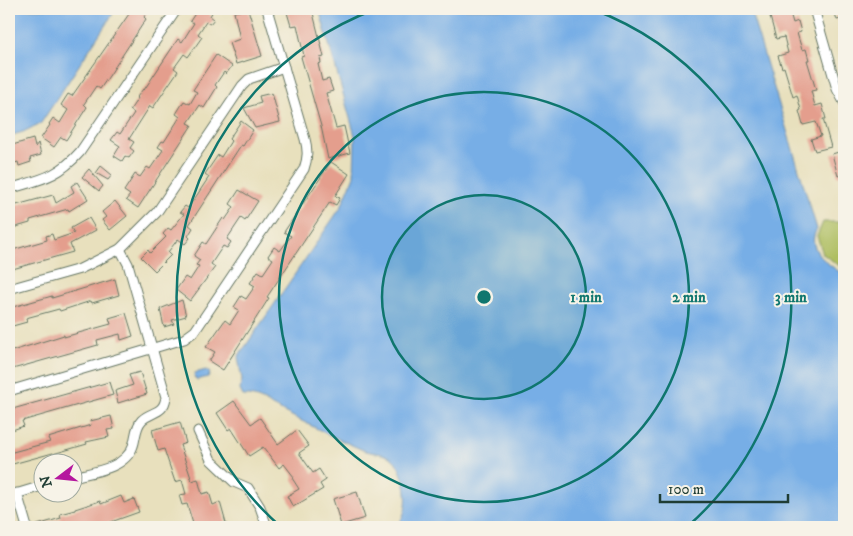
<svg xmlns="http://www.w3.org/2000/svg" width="853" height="536" font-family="'IM FELL DW Pica',serif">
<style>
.green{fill:#aebe61;stroke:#667e4a}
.water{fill:#77aee6;stroke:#4b768d}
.building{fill:#e49e8d}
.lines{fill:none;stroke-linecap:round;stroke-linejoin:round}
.street-casing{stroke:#657664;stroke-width:11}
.street{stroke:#fff;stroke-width:9}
.ring{fill:none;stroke:#0f766e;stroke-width:2.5}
.centre{fill:#0f766e;stroke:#f7f3e8;stroke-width:2.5}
.ring-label{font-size:15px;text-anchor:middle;font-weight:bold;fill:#0f766e;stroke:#f7f3e8;stroke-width:4;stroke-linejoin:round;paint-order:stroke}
</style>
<rect width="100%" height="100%" fill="#f7f3e8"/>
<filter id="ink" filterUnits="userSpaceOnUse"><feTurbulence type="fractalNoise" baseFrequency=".02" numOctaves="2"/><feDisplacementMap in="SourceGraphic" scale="10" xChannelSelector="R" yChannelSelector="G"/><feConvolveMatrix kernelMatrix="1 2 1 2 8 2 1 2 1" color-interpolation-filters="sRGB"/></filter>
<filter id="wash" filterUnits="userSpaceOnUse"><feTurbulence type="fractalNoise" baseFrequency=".0096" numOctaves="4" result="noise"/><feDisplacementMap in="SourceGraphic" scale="20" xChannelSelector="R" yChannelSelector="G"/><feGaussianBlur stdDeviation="1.12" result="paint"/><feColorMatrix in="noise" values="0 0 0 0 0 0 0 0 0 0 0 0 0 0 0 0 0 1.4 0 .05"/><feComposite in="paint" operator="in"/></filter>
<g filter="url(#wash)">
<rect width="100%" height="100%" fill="#e8e0bd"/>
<!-- green -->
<polygon class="green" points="844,220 844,269 823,254 817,236 823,222 840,222"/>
<!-- water -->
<g class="water">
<polygon points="9,9 116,9 41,123 23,132 9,136"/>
<path d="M319,9h431l67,220c-13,21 13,36 27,46v252h-446c3,-7 7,-14 8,-22 2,-12 -3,-34 -11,-44 -8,-9 -22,-7 -32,-11 -31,-13 -61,-29 -91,-44 -7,-6 -20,-11 -29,-10l-3,-6 2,-10 -4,-23 103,-150 13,-31 1,-40z"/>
<polygon points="206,370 210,373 208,377 197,380 194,377 195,373"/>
</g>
<g id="blocks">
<!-- building -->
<g class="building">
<polygon points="121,9 150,9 144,17 146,19 109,76 100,89 96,86 84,104 87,107 66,140 61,137 54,147 41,138 50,125 49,124 53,118 60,123 68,110 61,105 68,94 72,96 129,14"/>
<polygon points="198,9 214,9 210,16 214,19 210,24 206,22 198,34 202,37 188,57 184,54 174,68 178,71 167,87 153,108 150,106 129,139 134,142 130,148 134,151 129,158 125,156 122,161 114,156 120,146 111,140 117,132 120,134 134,113 130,110 138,98 137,97 143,89 144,90 178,39 182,42 194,23 190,21"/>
<polygon points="248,9 262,56 236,64 229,43 240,39 234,12"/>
<polygon points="286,9 312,9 324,57 320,58 321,63 318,64 322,81 329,79 333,91 326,93 336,128 344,126 350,153 328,159 321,126 301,57 304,56 297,25 291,26"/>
<polygon points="768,9 789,9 793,23 798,21 801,32 797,33 802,50 806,49 809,60 807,60 816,90 811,91 815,106 822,104 826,119 823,119 831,147 815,151 811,139 821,136 816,122 803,125 799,111 801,110 797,95 793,97 784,67 782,68 778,56 788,53 784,37 776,39"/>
<polygon points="839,9 844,9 844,18 837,20 834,10"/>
<polygon points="216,55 232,66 226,74 224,72 215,85 217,87 204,108 200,105 188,123 192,125 138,208 126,200 130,195 124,191 135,174 140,177 147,167 150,169 163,150 158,147 162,141 164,142 180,117 176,114 184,101 190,104 197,92 193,90"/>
<polygon points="272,93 280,122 255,128 244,108 261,103 259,96"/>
<polygon points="241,121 253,130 243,146 241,145 189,225 193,228 188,236 190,238 185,244 178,239 168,252 171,255 155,271 141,257 148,250 150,253 166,237 163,234 168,228 171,230 184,214 180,212 185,206 188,208 197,195 209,177 205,174 218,155 221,157 231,141 229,139"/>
<polygon points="33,139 35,147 38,143 41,155 30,158 31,162 19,166 18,162 9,165 9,146"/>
<polygon points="842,151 844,160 844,174 838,176 832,154"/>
<polygon points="331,162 349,174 335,196 340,198 336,205 330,202 267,297 269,298 223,370 209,361 215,352 206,347 225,320 230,324 239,310 234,307 241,296 246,299 255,286 250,283 258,271 263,274 273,259 268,256 274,247 280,251 291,236 284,232"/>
<polygon points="101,166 112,175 108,180 96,173"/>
<polygon points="89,169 103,186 99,191 82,177"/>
<polygon points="77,182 88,199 69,211 68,209 30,220 30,223 9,229 9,207 53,195 56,203 74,192 71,186"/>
<polygon points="239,190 258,201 245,221 241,218 227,239 231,242 227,248 223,246 211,264 215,267 190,301 176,290 185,277 190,280 199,266 196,265 200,260 194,256 203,242 206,244 223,218 225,220 234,207 230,204"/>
<polygon points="115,201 127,216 110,230 102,220 106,217 102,212"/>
<polygon points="89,218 96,230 70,244 73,252 9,270 9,251 47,240 46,236 52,234 54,240 74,233 71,228"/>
<polygon points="115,279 119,295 92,303 91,301 60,311 59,309 26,318 27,322 9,327 9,308 52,296 52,298"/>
<polygon points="182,300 186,316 172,320 174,324 164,327 160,309"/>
<polygon points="126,313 133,336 121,340 120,334 97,340 98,345 9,370 9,352 64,335 64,337 111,324 109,318"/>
<polygon points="140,372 147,394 118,403 115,391 133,385 129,375"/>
<polygon points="109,382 113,395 22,421 24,426 9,431 9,410"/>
<polygon points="234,401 251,424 260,418 278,444 297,430 309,446 299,453 313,473 319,469 326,480 320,484 323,489 293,507 287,496 299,489 292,478 294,477 284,464 279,468 263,447 249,456 231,428 228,430 217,413"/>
<polygon points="111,416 114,429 107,430 109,437 86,442 87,444 53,454 53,453 9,465 9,453 50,442 48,438 91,425 90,421"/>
<polygon points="180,422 186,443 180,445 192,481 198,479 202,494 209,492 213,505 220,502 227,527 194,527 187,504 182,505 179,495 186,494 182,480 175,482 164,449 158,451 152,430"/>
<polygon points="357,492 365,518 341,525 333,499"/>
<polygon points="121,496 124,503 134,499 139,512 97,527 37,527 37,525 61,518 60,514 75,510 75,509 100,501 101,504"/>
</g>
</g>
</g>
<g filter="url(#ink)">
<use href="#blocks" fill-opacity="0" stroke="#657664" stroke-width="1"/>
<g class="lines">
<defs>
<g id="street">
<polyline points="814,9 837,89 844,102"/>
<path d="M9,189c32,-10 48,-11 71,-37l97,-143"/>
<polyline points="9,289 80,269 120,249 157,212 242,86 249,79 284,67"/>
<path d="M9,391l175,-52 11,-8 109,-162c4,-11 4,-19 1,-30l-38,-130"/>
<polyline points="198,431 211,460 234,482 248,488 260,507 267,527"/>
<path d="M72,477c21,-5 53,-8 61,-31 3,-8 2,-19 9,-26 10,-9 22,-6 24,-23l-38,-133 -8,-15"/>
<polyline points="17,493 27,527"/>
<polyline points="9,496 42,486"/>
</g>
</defs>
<!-- street casing -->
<use href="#street" class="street-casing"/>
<!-- street -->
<use href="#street" class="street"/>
</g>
</g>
<!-- distance rings -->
<circle cx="484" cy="297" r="102" fill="#0f766e" fill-opacity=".12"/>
<g class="ring">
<circle cx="484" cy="297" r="102"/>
<circle cx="484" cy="297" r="205"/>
<path d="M281 527A307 307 0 0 1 376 9M592 9A307 307 0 0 1 687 527"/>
</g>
<circle cx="484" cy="297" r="8" class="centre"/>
<g class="ring-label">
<text x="586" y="302">1 min</text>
<text x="689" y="302">2 min</text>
<text x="791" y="302">3 min</text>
</g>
<!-- margin -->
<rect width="853" height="536" fill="none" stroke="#f7f3e8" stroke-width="30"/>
<!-- north arrow -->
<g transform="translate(58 478) rotate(254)"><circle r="24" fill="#f7f3e8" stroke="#a1aaa0"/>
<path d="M0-4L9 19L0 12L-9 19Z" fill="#b5179e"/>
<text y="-8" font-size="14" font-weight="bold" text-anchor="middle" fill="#1f3d34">N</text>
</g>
<!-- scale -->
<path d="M660 494v8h128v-8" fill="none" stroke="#1f3d34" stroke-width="2.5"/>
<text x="668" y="494" font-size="15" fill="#1f3d34" stroke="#f7f3e8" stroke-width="4" paint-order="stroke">100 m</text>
</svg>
